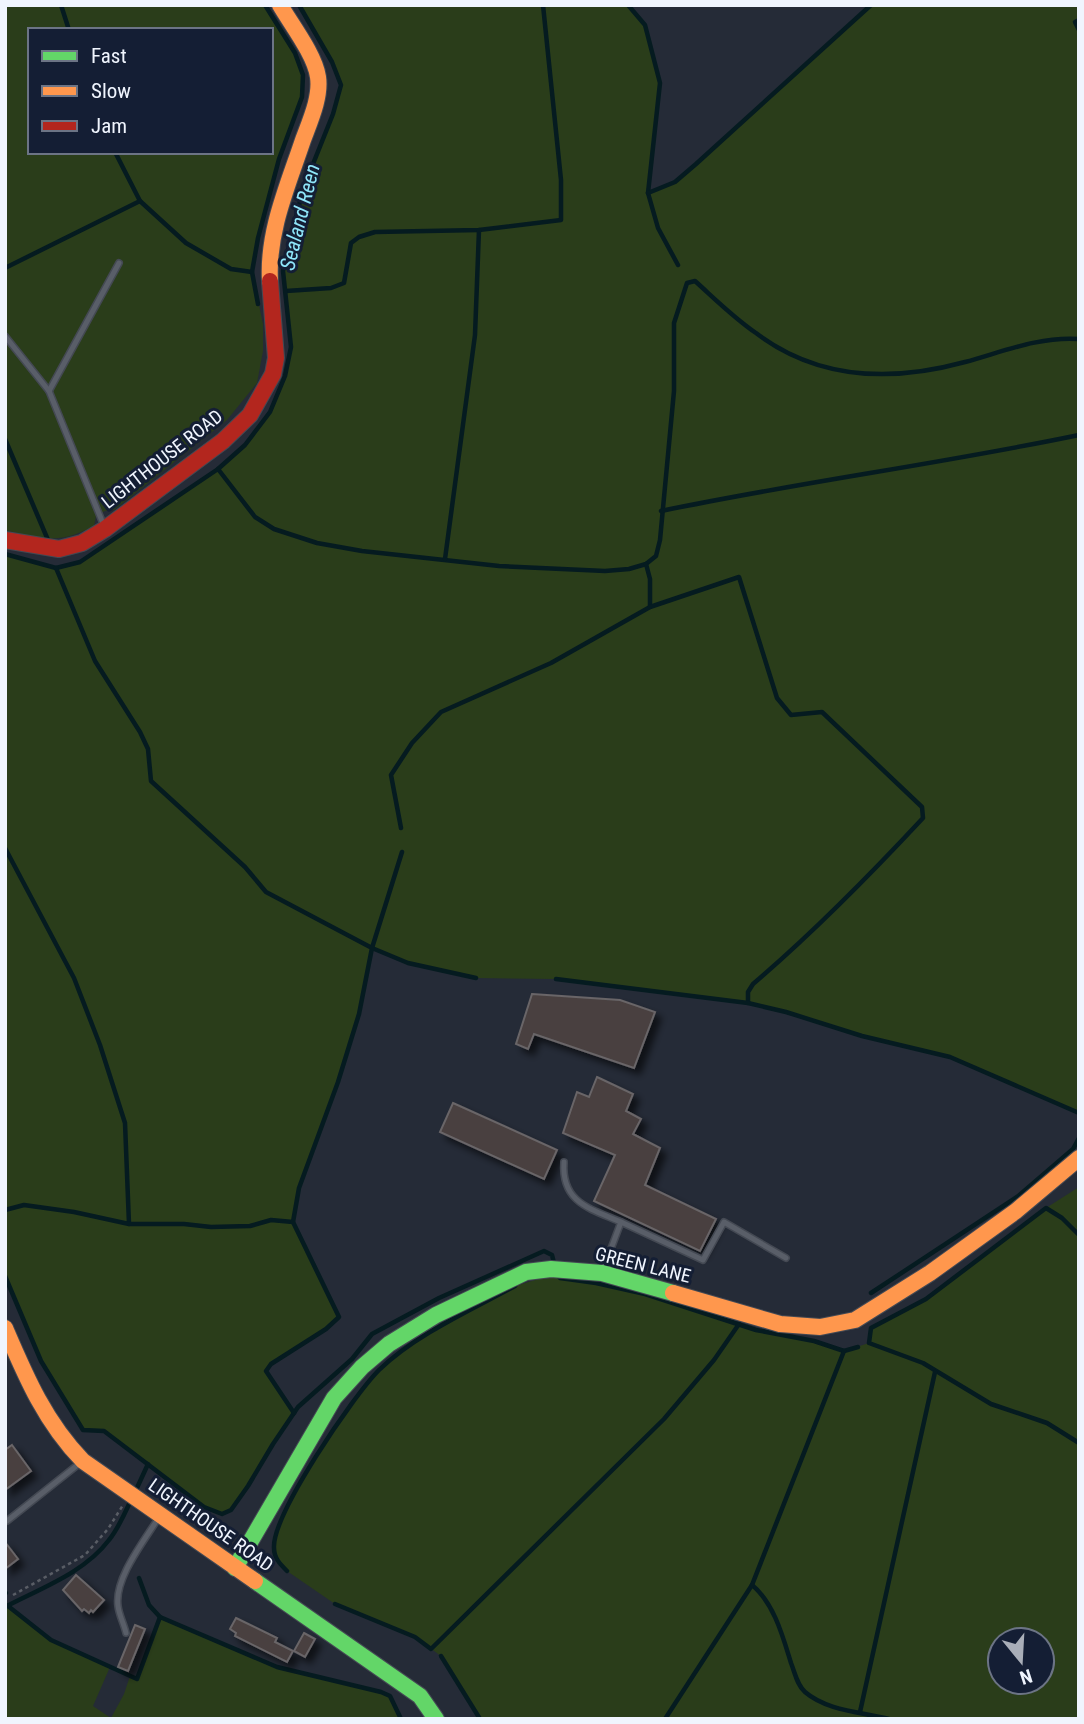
<svg xmlns="http://www.w3.org/2000/svg" width="1084" height="1724" font-family="'Roboto Condensed',sans-serif">
<style>
.green{fill:#2a3d1a;fill-rule:evenodd}
.lines{fill:none;stroke-linecap:round;stroke-linejoin:round}
.stream{stroke:#051b20;stroke-width:4.5}
.building{fill:#484040;stroke:#696567;stroke-width:2;filter:url(#shadow)}
.lane-casing{stroke:#444953;stroke-width:8}
.fast-casing{stroke:#444953;stroke-width:18}
.slow-casing{stroke:#444953;stroke-width:18}
.jam-casing{stroke:#444953;stroke-width:18}
.path{stroke:#595d65;stroke-width:2.5;stroke-dasharray:3.5 3.5;stroke-linecap:butt}
.lane{stroke:#595e68;stroke-width:5}
.fast{stroke:#63d668;stroke-width:16}
.slow{stroke:#ff974d;stroke-width:16}
.jam{stroke:#b3261e;stroke-width:16}
.labels{text-anchor:middle;dominant-baseline:central;stroke-width:6;stroke-linejoin:round;paint-order:stroke}
.street-label{font-size:19px;fill:#f0f5fe;stroke:#141e34}
.water-label{font-size:21px;font-style:italic;fill:#8fe6fa;stroke:#141e34}
</style>
<defs>
<filter id="shadow"><feDropShadow dx="6" dy="6" stdDeviation="3.5" flood-color="#0009"/></filter>
</defs>
<rect width="100%" height="100%" fill="#252b37"/>
<!-- green -->
<g class="green">
<path d="M5,5h260l30,48 8,22 -1,22 -23,62 -21,79 -6,34 11,52v27l-6,32 -30,37 -113,90 -9,1 -9,5 -2,10c-37,19 -50,13 -89,4zM30,30h241v122h-241z"/>
<polygon points="299,5 628,5 645,25 660,83 649,193 675,182 696,164 871,5 1079,5 1079,1113 950,1057 862,1036 786,1012 748,1003 556,979 476,978 408,963 372,949 359,1014 338,1082 299,1188 293,1222 339,1317 326,1329 271,1364 266,1371 294,1413 231,1510 222,1514 204,1507 104,1431 83,1430 41,1361 5,1276 5,554 56,568 80,562 218,469 245,445 270,412 285,376 291,347 283,271 303,189 333,114 341,85 332,62"/>
<path d="M1079,1187v532h-599l-39,-63 -26,-19 -80,-33 -48,-33 -10,-10 -3,-10 1,-14 21,-46 40,-67 43,-54 36,-27 58,-34 42,-23 41,-12 4,4 36,5 49,11 111,36 58,11 30,10 25,-8 2,-15 55,-29 120,-91zM1000,1640h42v42h-42z"/>
<polygon points="5,1592 8,1606 51,1640 110,1667 93,1706 111,1718 124,1694 130,1676 137,1679 141,1671 160,1617 277,1667 381,1692 390,1696 401,1719 5,1719"/>
</g>
<g class="lines">
<!-- stream -->
<g class="stream">
<polyline points="61,5 69,30"/>
<polyline points="628,5 645,25 660,83 648,193 658,228 678,265"/>
<polyline points="1079,20 1075,22 1079,30"/>
<polyline points="115,152 140,201 186,243 231,269 252,272"/>
<polyline points="648,193 675,182 696,164 871,5"/>
<polyline points="5,268 140,201"/>
<polyline points="286,291 331,288 344,283 351,243 359,237 375,232 479,230 561,220 561,180 543,5"/>
<polyline points="258,304 252,272 258,238 279,159 302,97 303,75 295,53 265,5"/>
<polyline points="5,439 48,540"/>
<path d="M218,469l37,48 19,12 43,14 45,8 137,15 106,5 24,-2 17,-5 10,-8 4,-16 14,-149v-68l13,-40 8,-2c20,18 39,37 61,52 62,47 136,49 209,29 37,-10 75,-26 114,-23"/>
<path d="M661,511c139,-29 279,-47 418,-76"/>
<polyline points="5,554 56,568 80,562 218,469 245,445 270,412 285,376 291,347 283,271 303,189 333,114 341,85 332,62 299,5"/>
<polyline points="445,559 475,335 479,230"/>
<polyline points="646,564 650,579 650,607"/>
<polyline points="56,568 95,661 140,732 148,749 151,781 245,867 266,892 372,948 408,963 476,978"/>
<path d="M401,828l-10,-53 21,-32 29,-31 110,-49 99,-56 89,-30 38,121 14,17 31,-3 100,95 1,11c-54,58 -109,114 -170,166l-5,8v11"/>
<polyline points="5,848 74,978 100,1045 125,1123 129,1224"/>
<polyline points="556,979 748,1003 786,1012 862,1036 950,1057 1079,1113"/>
<polyline points="5,1210 24,1205 74,1212 129,1224 184,1224 211,1227 250,1226 271,1220 293,1222"/>
<polyline points="1079,1235 1062,1218 1046,1208 926,1299 871,1328 869,1343 923,1363 991,1404 1047,1423 1079,1443"/>
<polyline points="556,1274 560,1278 596,1283 645,1294 756,1330 814,1341 844,1351 858,1347"/>
<polyline points="5,1276 41,1361 83,1430 104,1431 204,1507 222,1514 231,1510 248,1486 273,1444 298,1407 352,1359 372,1334 439,1298 544,1251 552,1255 554,1263"/>
<polyline points="871,1293 1017,1197 1073,1149 1079,1138"/>
<polyline points="294,1413 266,1371 271,1364 326,1329 339,1317 293,1222 299,1188 338,1082 359,1014 372,948 402,852"/>
<polyline points="136,1490 148,1464"/>
<path d="M287,1571c-7,-7 -13,-13 -13,-23 -2,-33 79,-152 105,-178 36,-35 92,-60 136,-84"/>
<polyline points="139,1578 149,1605 160,1617 277,1667 381,1692 390,1696 401,1719"/>
<path d="M752,1585c22,18 31,52 39,78 4,10 6,22 14,29 22,19 57,20 84,27"/>
<polyline points="5,1592 6,1593"/>
<polyline points="335,1604 415,1637 431,1649 664,1419 714,1360 739,1324"/>
<polyline points="8,1606 51,1640 137,1679 160,1617"/>
<path d="M5,1607c36,-19 79,-34 104,-67 9,-11 15,-25 21,-38"/>
<polyline points="441,1656 480,1719"/>
<polyline points="860,1712 935,1372"/>
<polyline points="665,1719 752,1585 844,1351"/>
</g>
</g>
<!-- building -->
<g class="building">
<polygon points="532,994 620,1000 655,1012 634,1068 534,1034 528,1049 516,1044"/>
<polygon points="597,1077 633,1094 626,1111 641,1119 633,1134 660,1148 645,1185 716,1219 700,1251 594,1201 615,1155 563,1133 577,1092 589,1097"/>
<polygon points="453,1103 557,1150 544,1179 440,1132"/>
<polygon points="12,1445 31,1471 5,1490 5,1450"/>
<polygon points="5,1542 18,1559 5,1569"/>
<polygon points="76,1575 104,1600 93,1612 91,1610 89,1613 84,1609 82,1611 63,1590"/>
<polygon points="236,1618 277,1638 275,1642 293,1651 287,1662 235,1636 236,1633 230,1629"/>
<polygon points="135,1625 145,1629 128,1671 118,1667"/>
<polygon points="304,1633 315,1639 305,1657 294,1651"/>
</g>
<g class="lines">
<defs>
<g id="lane">
<polyline points="5,336 49,391 104,526"/>
<polyline points="49,391 119,263"/>
<path d="M564,1162c-3,41 27,47 57,60"/>
<polyline points="603,1270 621,1222 703,1260 724,1222 786,1258"/>
<polyline points="7,1521 80,1463"/>
<path d="M126,1633c-2,-9 -7,-18 -8,-27 -4,-28 27,-66 41,-89"/>
</g>
<g id="fast">
<polyline points="235,1568 334,1398 362,1367 389,1344 436,1315 526,1272 551,1269 602,1273 673,1293"/>
<polyline points="255,1581 420,1696 436,1719"/>
</g>
<g id="slow">
<path d="M270,281c-3,-49 18,-96 33,-141 7,-19 18,-43 15,-63 -3,-22 -27,-53 -38,-72"/>
<polyline points="673,1293 780,1324 820,1327 855,1320 930,1273 1016,1211 1079,1158"/>
<path d="M5,1328c21,49 40,94 78,133l172,120"/>
</g>
<polyline id="jam" points="5,540 59,549 82,543 105,529 223,441 250,415 273,374 276,358 270,281"/>
</defs>
<!-- lane casing -->
<use href="#lane" class="lane-casing"/>
<!-- fast casing -->
<use href="#fast" class="fast-casing"/>
<!-- slow casing -->
<use href="#slow" class="slow-casing"/>
<!-- jam casing -->
<use href="#jam" class="jam-casing"/>
<!-- path -->
<polyline class="path" points="13,1595 85,1555 108,1529 123,1505"/>
<!-- lane -->
<use href="#lane" class="lane"/>
<!-- fast -->
<use href="#fast" class="fast"/>
<!-- slow -->
<use href="#slow" class="slow"/>
<!-- jam -->
<use href="#jam" class="jam"/>
</g>
<g class="labels">
<!-- street labels -->
<g class="street-label">
<text transform="translate(162 459) rotate(-38)">LIGHTHOUSE ROAD</text>
<text transform="translate(643 1265) rotate(14)">GREEN LANE</text>
<text transform="translate(211 1525) rotate(35)">LIGHTHOUSE ROAD</text>
</g>
<!-- water labels -->
<g class="water-label">
<text transform="translate(300 217) rotate(-76)">Sealand Reen</text>
</g>
</g>
<!-- border -->
<rect width="1084" height="1724" fill="none" stroke="#f0f5fe" stroke-width="14"/>
<!-- legend -->
<rect x="28" y="28" width="245" height="126" fill="#141e34" stroke="#6c7485" stroke-width="2"/>
<rect x="42" y="51" width="35" height="10" fill="#63d668" stroke="#6c7485" stroke-width="2"/>
<text x="91" y="63" font-size="21" fill="#f0f5fe">Fast</text>
<rect x="42" y="86" width="35" height="10" fill="#ff974d" stroke="#6c7485" stroke-width="2"/>
<text x="91" y="98" font-size="21" fill="#f0f5fe">Slow</text>
<rect x="42" y="121" width="35" height="10" fill="#b3261e" stroke="#6c7485" stroke-width="2"/>
<text x="91" y="133" font-size="21" fill="#f0f5fe">Jam</text>
<!-- north arrow -->
<g transform="translate(1021 1661) rotate(162)"><circle r="33" fill="#141e34" stroke="#6c7485" stroke-width="2"/>
<path d="M0-5L12 26L0 18L-12 26Z" fill="#a9aeb8"/>
<text y="-10" font-size="19" font-weight="bold" text-anchor="middle" fill="#f0f5fe">N</text>
</g>
</svg>
